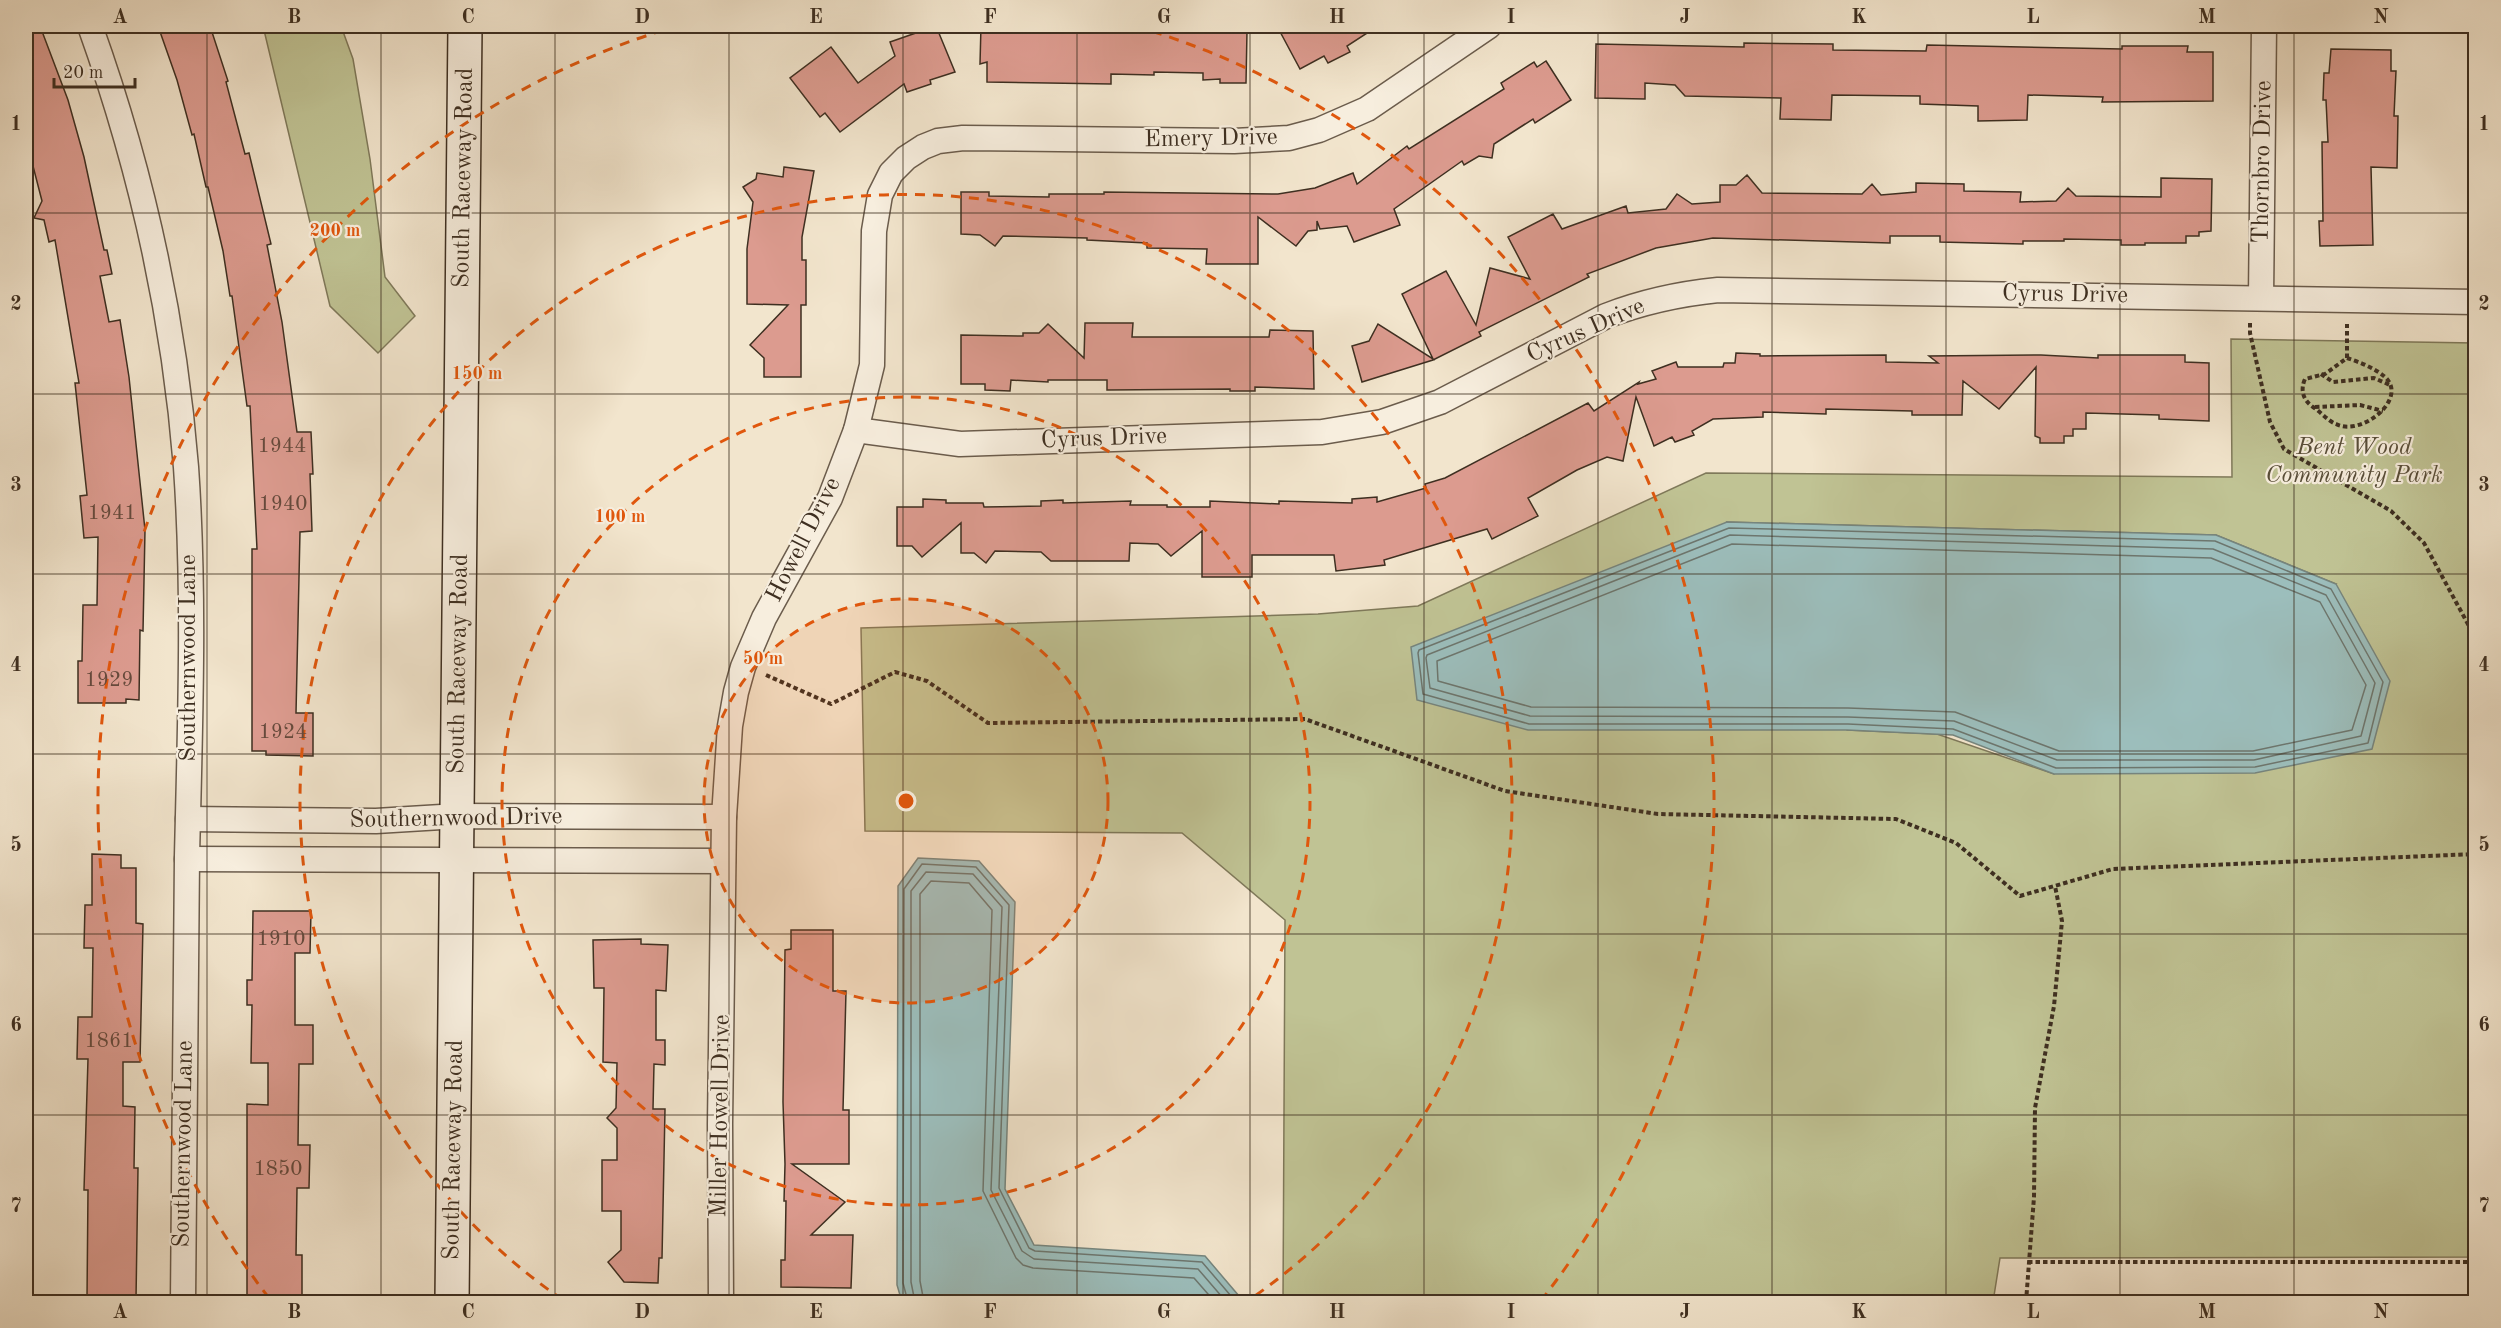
<svg xmlns="http://www.w3.org/2000/svg" width="2501" height="1328" font-family="'Old Standard TT',serif">
<style>
.green{fill:#c0c394;stroke:#7f795a;stroke-width:1.5;fill-rule:evenodd}
.water{fill:#9cbebc;stroke:#76857e;stroke-width:1.5}
.lines{fill:none;stroke-linecap:round;stroke-linejoin:round}
.shore{stroke:#6d766e;stroke-width:1.5}
.building{fill:#dc9b8f;stroke:#3e2f21;stroke-width:1.5}
.street-casing{stroke:#6b5c4c;stroke-width:27}
.secondary-casing{stroke:#3e2f21;stroke-width:36}
.path{stroke:#3e2f21;stroke-width:4;stroke-dasharray:4.5 3;stroke-linecap:butt}
.street{stroke:#f7eede;stroke-width:24}
.secondary{stroke:#f7eede;stroke-width:33}
.grid{fill:none;stroke:#3e2f21;stroke-width:1.5;stroke-opacity:0.55}
.ring{fill:none;stroke:#e0570d;stroke-width:3;stroke-dasharray:10 8}
.labels{text-anchor:middle;dominant-baseline:central;stroke-width:4.5;stroke-linejoin:round;paint-order:stroke}
.number-label{font-size:21px;fill:#664a3c}
.street-label{font-size:24px;fill:#3e2f21;stroke:#f7eede}
.park-label{font-size:24px;font-style:italic;fill:#584d38;stroke:#f7eede}
.centre{fill:#e0570d;stroke:#f7eede;stroke-width:3}
.ring-label{font-size:18px;text-anchor:middle;font-weight:bold;fill:#e0570d;stroke:#f7eede;stroke-width:4.5;stroke-linejoin:round;paint-order:stroke}
.neatline{fill:none;stroke:#3e2f21;stroke-width:2}
.grid-label{font-size:20px;text-anchor:middle;font-weight:bold;fill:#3e2f21}
</style>
<rect width="100%" height="100%" fill="#f2e5cd"/>
<filter id="stains"><feTurbulence type="fractalNoise" baseFrequency=".00333" numOctaves="4"/><feColorMatrix values="0 0 0 0 .2 0 0 0 0 .09 0 0 0 0 .02 0 0 0 .5 -.17"/></filter>
<radialGradient id="worn" r=".72"><stop offset=".6" stop-color="#630" stop-opacity="0"/><stop offset="1" stop-color="#630" stop-opacity=".3"/></radialGradient>
<!-- green -->
<g class="green">
<polygon points="263,26 341,26 353,59 370,159 385,277 415,316 378,353 330,306"/>
<path d="M2231,339l244,4v914l-475,1 -7,44h-710l2,-382 -103,-87 -317,-2 -4,-203 457,-14 100,-8 288,-133 526,4zM1727,522l489,13 120,49 -282,190 -117,-40 -90,-4z"/>
</g>
<!-- water -->
<g class="water">
<polygon points="1727,522 2216,535 2336,584 2390,681 2372,749 2255,773 2054,774 1953,735 1847,730 1528,730 1417,700 1411,647"/>
<polygon points="918,858 979,861 1015,902 1005,1189 1034,1245 1205,1256 1239,1296 1237,1302 902,1302 897,1285 898,886"/>
</g>
<g class="lines">
<!-- shore -->
<g class="shore">
<polygon points="1729,528 2215,541 2331,589 2383,682 2368,743 2255,767 2056,768 1953,729 1848,724 1529,724 1423,694 1418,653 1419,650"/>
<polygon points="1730,535 2213,549 2326,595 2375,683 2361,736 2254,760 2057,760 1954,721 1848,717 1530,716 1430,688 1426,658 1427,655"/>
<polygon points="1732,544 2211,558 2320,602 2366,685 2352,730 2253,751 2059,751 1955,712 1848,708 1531,707 1438,681 1437,661"/>
<polyline points="908,1302 903,1283 904,889 922,864 976,867 1009,905 999,1188 1029,1248 1035,1251 1202,1262 1231,1296 1232,1302"/>
<polyline points="915,1302 911,1282 911,891 926,872 973,874 1002,907 991,1190 1022,1251 1034,1259 1198,1269 1223,1298 1224,1302"/>
<polyline points="924,1302 920,1281 920,894 931,881 969,883 992,910 983,1191 1016,1258 1023,1265 1033,1268 1194,1278 1215,1302"/>
</g>
</g>
<!-- building -->
<g class="building">
<polygon points="26,26 40,26 68,100 84,157 104,250 107,250 112,274 100,276 109,322 120,320 129,377 145,530 143,631 140,630 139,700 126,699 126,703 78,703 78,661 82,661 83,605 97,605 98,537 84,538 80,496 87,495 75,383 79,383 55,240 49,242 44,220 34,218 42,201 26,139"/>
<polygon points="158,26 210,26 228,81 226,82 245,154 249,153 271,244 267,245 282,322 297,432 311,432 313,474 310,474 312,531 300,532 296,713 313,713 313,756 266,755 266,751 252,751 252,549 257,549 250,406 247,406 232,296 230,296 223,251 208,187 206,187 194,134 192,135 177,80"/>
<polygon points="936,26 955,72 930,80 931,84 907,92 904,84 840,132 825,113 820,117 790,78 831,47 858,83 895,56 890,42"/>
<polygon points="981,26 1175,26 1175,30 1247,31 1246,83 1220,83 1220,79 1203,80 1203,73 1154,72 1154,75 1111,74 1111,84 987,82 987,62 980,64"/>
<polygon points="1277,26 1378,26 1347,46 1350,52 1328,63 1324,56 1300,69"/>
<polygon points="1744,43 1833,44 1833,50 1926,51 1927,45 2122,49 2122,46 2188,46 2187,52 2213,52 2213,101 2102,102 2103,97 2028,95 2027,120 1978,121 1978,106 1920,104 1920,96 1832,95 1831,120 1780,119 1781,98 1685,96 1675,85 1645,83 1645,99 1595,98 1596,44 1744,47"/>
<polygon points="2331,49 2391,50 2391,71 2396,71 2394,116 2398,116 2397,168 2371,167 2373,245 2320,246 2319,221 2323,221 2322,142 2328,142 2326,100 2323,100 2324,73 2329,73"/>
<polygon points="1546,61 1571,100 1535,123 1533,119 1494,144 1492,158 1479,156 1464,165 1462,161 1394,209 1400,225 1354,242 1347,226 1320,229 1317,221 1317,230 1308,231 1296,246 1258,217 1258,264 1206,264 1207,249 1147,248 1147,243 1087,240 1087,238 1003,236 995,246 980,235 961,234 961,192 989,192 989,196 1049,197 1049,194 1104,194 1104,192 1278,194 1315,188 1353,173 1357,184 1407,146 1409,149 1504,89 1501,83 1534,62 1537,67"/>
<polygon points="784,167 814,171 802,237 802,260 806,260 806,305 801,305 801,377 764,377 764,358 750,345 788,305 747,304 747,249 753,202 743,187 756,179 757,173 783,177"/>
<polygon points="1747,175 1762,193 1862,194 1872,184 1881,195 1916,192 1916,183 1964,184 1964,191 2021,192 2020,202 2056,201 2068,188 2076,196 2161,197 2161,178 2212,179 2211,231 2199,232 2199,236 2186,236 2186,243 2145,243 2145,245 2121,245 2121,240 2064,239 2064,241 2023,241 2023,244 1940,242 1940,236 1890,236 1890,243 1713,238 1656,248 1587,274 1589,277 1479,332 1481,336 1433,360 1362,382 1352,346 1369,341 1378,324 1433,359 1402,294 1446,271 1476,325 1490,268 1530,279 1508,237 1553,214 1562,229 1626,206 1628,213 1666,209 1677,194 1692,204 1720,202 1720,185 1736,185"/>
<polygon points="1085,323 1133,323 1132,337 1269,337 1270,330 1313,331 1314,389 1255,387 1255,391 1230,391 1230,389 1107,390 1107,380 1048,380 1048,382 1011,380 1010,391 985,390 985,384 961,384 961,335 1023,336 1023,333 1039,333 1048,324 1084,358"/>
<polygon points="1736,353 1760,354 1760,356 1886,355 1886,362 1938,363 1929,356 2041,355 2098,358 2098,355 2185,355 2185,362 2209,363 2209,421 2159,419 2159,415 2086,413 2086,429 2073,429 2073,436 2064,436 2064,443 2040,443 2040,438 2035,436 2036,367 1999,409 1963,381 1962,415 1912,415 1912,411 1826,409 1826,414 1763,412 1763,417 1713,419 1692,431 1694,435 1675,442 1672,437 1654,446 1636,397 1623,461 1607,457 1577,470 1528,498 1538,516 1492,539 1487,529 1384,560 1385,565 1336,571 1334,555 1252,555 1252,577 1202,577 1202,531 1171,556 1158,544 1130,543 1129,561 1051,561 1041,552 995,551 986,563 974,553 961,553 961,523 922,557 912,546 897,546 897,507 923,507 923,499 946,500 946,503 983,503 984,507 1041,506 1041,501 1063,500 1063,503 1131,501 1130,505 1167,505 1167,507 1210,507 1210,501 1279,504 1279,501 1352,503 1352,499 1377,497 1377,502 1426,488 1425,484 1445,478 1588,403 1594,411 1639,382 1638,384 1656,379 1652,371 1676,362 1678,367 1723,367 1724,363 1735,363"/>
<polygon points="92,854 121,855 121,868 136,868 136,923 143,924 140,1062 123,1062 123,1106 135,1107 134,1168 138,1168 136,1299 87,1298 88,1190 84,1190 88,1059 77,1059 78,1017 92,1017 93,948 84,948 85,905 92,905"/>
<polygon points="253,911 311,911 310,953 295,953 295,1025 313,1025 313,1064 299,1064 298,1145 310,1145 309,1188 297,1188 296,1255 302,1255 302,1297 247,1297 247,1104 268,1105 268,1063 251,1063 252,1005 247,1005 247,980 252,980"/>
<polygon points="791,930 833,930 833,991 846,991 843,1110 849,1110 849,1164 792,1164 845,1202 811,1235 853,1235 851,1288 781,1287 781,1260 785,1260 786,1201 784,1201 785,1164 783,1102 785,950 791,949"/>
<polygon points="641,939 641,944 668,945 666,991 656,990 656,1040 665,1040 665,1065 654,1064 653,1109 665,1109 662,1258 659,1258 658,1283 624,1282 608,1262 621,1250 621,1211 602,1211 602,1160 617,1160 617,1128 607,1118 616,1108 617,1063 603,1062 604,988 594,988 593,940"/>
</g>
<g class="lines">
<defs>
<g id="street">
<path d="M90,26c51,142 84,290 96,441 9,129 4,260 1,389 -2,149 -3,298 -4,446"/>
<polyline points="2261,298 2264,26"/>
<path d="M856,430l104,14 362,-12 60,-10 58,-20 166,-86c36,-14 72,-22 112,-26l758,12"/>
<polyline points="188,819 376,821 458,816 724,817"/>
<polyline points="187,859 723,861"/>
<polyline points="721,1302 720,1124 724,817 730,726 736,692 743,667 764,618 830,498 856,430 872,365 874,231 880,195 891,173 906,158 923,147 938,141 963,138 1234,141 1289,138 1319,130 1367,109 1489,26"/>
</g>
<polyline id="secondary" points="452,1302 465,26"/>
</defs>
<!-- street casing -->
<use href="#street" class="street-casing"/>
<!-- secondary casing -->
<use href="#secondary" class="secondary-casing"/>
<!-- path -->
<g class="path">
<polyline points="2250,323 2250,333 2270,422 2284,449 2391,511 2424,543 2469,626 2476,642"/>
<path d="M2347,358c12,4 28,10 38,19 24,22 -24,60 -49,47 -8,-3 -15,-12 -23,-17 -10,-7 -13,-17 -8,-28l20,-5 22,-16v-34"/>
<polyline points="2321,374 2333,382 2374,378 2390,385"/>
<polyline points="2315,407 2360,405 2383,411"/>
<polyline points="766,675 831,704 895,672 927,681 988,723 1305,719 1505,791 1658,814 1896,819 1956,843 2020,896 2113,869 2476,854"/>
<polyline points="2028,1262 2476,1262"/>
<polyline points="2026,1302 2034,1197 2035,1108 2054,1006 2062,921 2055,886"/>
</g>
<!-- street -->
<use href="#street" class="street"/>
<!-- secondary -->
<use href="#secondary" class="secondary"/>
</g>
<!-- grid -->
<path class="grid" d="M207,26v1276M381,26v1276M555,26v1276M729,26v1276M903,26v1276M1077,26v1276M1250,26v1276M1424,26v1276M1598,26v1276M1772,26v1276M1946,26v1276M2120,26v1276M2294,26v1276M26,213h2450M26,394h2450M26,574h2450M26,754h2450M26,934h2450M26,1115h2450"/>
<!-- distance rings -->
<circle cx="906" cy="801" r="202" fill="#e0570d" fill-opacity=".12"/>
<g class="ring">
<circle cx="906" cy="801" r="202"/>
<circle cx="906" cy="801" r="404"/>
<path d="M563 1300A606 606 0 1 1 1249 1300"/>
<path d="M269 1298A808 808 0 0 1 677 26M1135 26A808 808 0 0 1 1543 1298"/>
</g>
<g class="labels">
<!-- number labels -->
<g class="number-label">
<text x="282" y="446">1944</text>
<text x="283" y="504">1940</text>
<text x="112" y="513">1941</text>
<text x="109" y="680">1929</text>
<text x="283" y="732">1924</text>
<text x="281" y="939">1910</text>
<text x="109" y="1041">1861</text>
<text x="278" y="1169">1850</text>
</g>
<!-- street labels -->
<g class="street-label">
<text transform="translate(1211 139) rotate(-1)">Emery Drive</text>
<text transform="translate(2263 162) rotate(-89)">Thornbro Drive</text>
<text transform="translate(464 178) rotate(-89)">South Raceway Road</text>
<text transform="translate(2065 295) rotate(1)">Cyrus Drive</text>
<text transform="translate(1586 331) rotate(-24)">Cyrus Drive</text>
<text transform="translate(1104 439) rotate(-2)">Cyrus Drive</text>
<text transform="translate(804 540) rotate(-63)">Howell Drive</text>
<text transform="translate(189 658) rotate(-90)">Southernwood Lane</text>
<text transform="translate(459 664) rotate(-89)">South Raceway Road</text>
<text transform="translate(456 819) rotate(-1)">Southernwood Drive</text>
<text transform="translate(721 1116) rotate(-89)">Miller Howell Drive</text>
<text transform="translate(184 1144) rotate(-89)">Southernwood Lane</text>
<text transform="translate(454 1150) rotate(-89)">South Raceway Road</text>
</g>
<!-- park labels -->
<g class="park-label">
<text x="2354" y="448">Bent Wood<tspan x="2354" dy="28">Community Park</tspan></text>
</g>
</g>
<circle cx="906" cy="801" r="9" class="centre"/>
<g class="ring-label">
<text x="335" y="236">200 m</text>
<text x="477" y="379">150 m</text>
<text x="620" y="522">100 m</text>
<text x="763" y="664">50 m</text>
</g>
<!-- margin -->
<rect width="2501" height="1328" fill="none" stroke="#f2e5cd" stroke-width="66"/>
<!-- scale -->
<path d="M54 78v9h81v-9" fill="none" stroke="#3e2f21" stroke-width="3"/>
<text x="63" y="78" font-size="18" fill="#3e2f21" stroke="#f7eede" stroke-width="4.5" paint-order="stroke">20 m</text>
<rect x="33" y="33" width="2435" height="1262" class="neatline"/>
<g class="grid-label">
<text x="120" y="23">A</text>
<text x="294" y="23">B</text>
<text x="468" y="23">C</text>
<text x="642" y="23">D</text>
<text x="816" y="23">E</text>
<text x="990" y="23">F</text>
<text x="1164" y="23">G</text>
<text x="1337" y="23">H</text>
<text x="1511" y="23">I</text>
<text x="1685" y="23">J</text>
<text x="1859" y="23">K</text>
<text x="2033" y="23">L</text>
<text x="2207" y="23">M</text>
<text x="2381" y="23">N</text>
<text x="16" y="130">1</text>
<text x="2484" y="130">1</text>
<text x="16" y="310">2</text>
<text x="2484" y="310">2</text>
<text x="16" y="491">3</text>
<text x="2484" y="491">3</text>
<text x="16" y="671">4</text>
<text x="2484" y="671">4</text>
<text x="16" y="851">5</text>
<text x="2484" y="851">5</text>
<text x="16" y="1031">6</text>
<text x="2484" y="1031">6</text>
<text x="16" y="1212">7</text>
<text x="2484" y="1212">7</text>
<text x="120" y="1318">A</text>
<text x="294" y="1318">B</text>
<text x="468" y="1318">C</text>
<text x="642" y="1318">D</text>
<text x="816" y="1318">E</text>
<text x="990" y="1318">F</text>
<text x="1164" y="1318">G</text>
<text x="1337" y="1318">H</text>
<text x="1511" y="1318">I</text>
<text x="1685" y="1318">J</text>
<text x="1859" y="1318">K</text>
<text x="2033" y="1318">L</text>
<text x="2207" y="1318">M</text>
<text x="2381" y="1318">N</text>
</g>
<rect width="100%" height="100%" filter="url(#stains)"/>
<rect width="100%" height="100%" fill="url(#worn)"/>
</svg>
